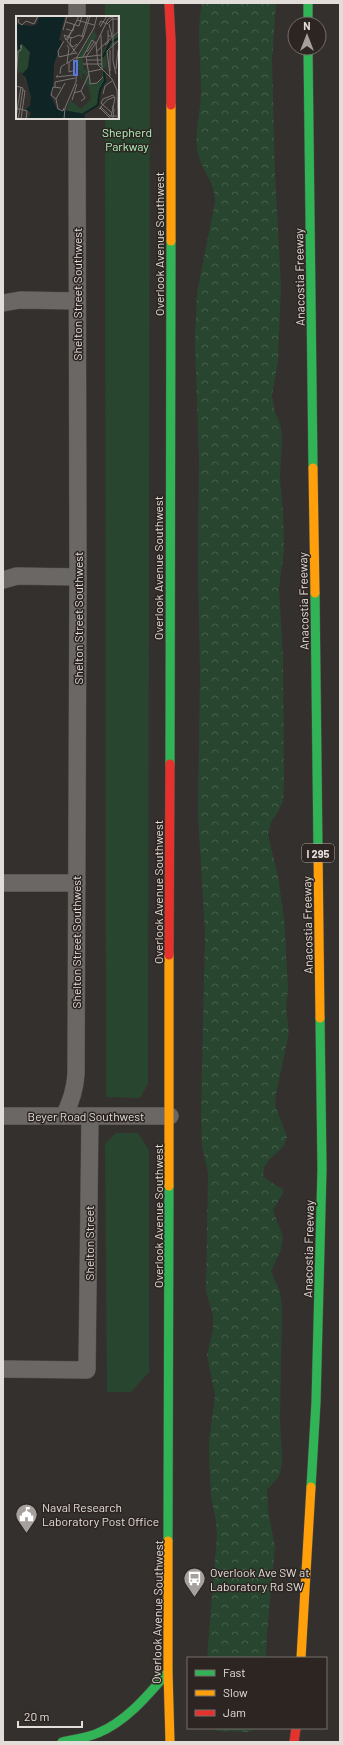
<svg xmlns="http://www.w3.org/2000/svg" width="343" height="1745" font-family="Barlow,sans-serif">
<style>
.forest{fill:url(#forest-crowns)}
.green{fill:#28452f}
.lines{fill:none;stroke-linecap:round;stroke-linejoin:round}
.street-casing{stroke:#4f4c49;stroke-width:18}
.fast-casing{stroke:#4f4c49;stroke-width:10}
.slow-casing{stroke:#4f4c49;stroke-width:10}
.jam-casing{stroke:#4f4c49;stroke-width:10}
.street{stroke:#6a6764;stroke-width:17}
.fast{stroke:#30b455;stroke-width:9}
.slow{stroke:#ff9f0a;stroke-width:9}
.jam{stroke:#e5322d;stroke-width:9}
.labels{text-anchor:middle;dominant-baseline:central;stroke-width:3;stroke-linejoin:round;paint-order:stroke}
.shield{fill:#2d2521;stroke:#aca6a2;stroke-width:1}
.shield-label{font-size:11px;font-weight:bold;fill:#e2ddd9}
.park-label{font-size:12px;fill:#b1f8bf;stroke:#2d2521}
.street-label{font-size:12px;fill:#e2ddd9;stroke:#2d2521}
.poi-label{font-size:12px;fill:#e2ddd9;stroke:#2d2521;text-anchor:start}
.inset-river{fill:none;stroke:#0e2425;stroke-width:2}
.inset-road{fill:none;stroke:#7a7572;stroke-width:1}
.view{fill:#5879d8;fill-opacity:0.15;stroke:#5879d8;stroke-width:2}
.inset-edge{fill:none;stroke:#e2ddd9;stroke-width:2}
</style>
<defs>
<pattern id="forest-crowns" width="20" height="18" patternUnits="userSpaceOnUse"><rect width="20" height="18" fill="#28452f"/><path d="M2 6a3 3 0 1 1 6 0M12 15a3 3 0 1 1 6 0" fill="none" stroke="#475f4d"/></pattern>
</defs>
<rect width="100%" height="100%" fill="#34302d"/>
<!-- forest -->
<g class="forest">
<path d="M202,3h74l-4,58 3,113 6,111 -3,76 -6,35 3,16 6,15 1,14 -2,36 3,37 1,37 -5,37 4,71 1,125 -1,17 -5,11 -7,10 -3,13 10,42 6,41 4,70 -2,21 3,23 -13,62 -1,11 12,32 -3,9 -14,13 -6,8 -1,9 7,6 13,7 -1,6 -9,15 10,27 -2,12 -10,22 9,21 2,15 -2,110 2,43 -1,10 -3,8 -11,12 1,21 7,35 -8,87 -1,25h-59l10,-123 -1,-13 -5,-26 -2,-41v-14l6,-45 -8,-41 6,-26v-13l-7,-25 2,-118 -6,-27 -1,-29 4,-185 -7,-117 2,-141 -2,-107 1,-109 -4,-116 2,-49 18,-91c0,-23 -17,-35 -18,-55 -2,-18 4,-37 4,-55 0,-32 -5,-57 1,-89z"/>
<polygon points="215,1728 259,1728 248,1732 217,1731"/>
</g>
<!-- green -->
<g class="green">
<polygon points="105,3 150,3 148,1084 140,1098 106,1097 105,118 118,118 118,17 105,17"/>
<polygon points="116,1133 138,1133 149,1150 149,1372 131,1392 107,1392 105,1144"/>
</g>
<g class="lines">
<defs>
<g id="street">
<polyline points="77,3 77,17"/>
<polyline points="3,303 20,300 77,301"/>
<polyline points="3,580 17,576 78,577"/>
<polyline points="3,883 77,883"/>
<polyline points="3,1116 170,1116"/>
<path d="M64,1116c7,-14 11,-26 12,-42l2,-497 -1,-459"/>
<polyline points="3,1369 87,1370 90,1116"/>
</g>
<g id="fast">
<polyline points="308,3 308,24"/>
<polyline points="308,48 313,468"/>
<polyline points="315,593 318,850"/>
<polyline points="170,764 171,241"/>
<polyline points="311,1487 316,1402 322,1169 320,1018"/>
<polyline points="168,1541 169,1186"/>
<path d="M62,1742c12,-3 25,-4 36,-9 29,-12 50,-38 70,-61"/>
</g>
<g id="slow">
<polyline points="171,241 171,105"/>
<polyline points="313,468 315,593"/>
<polyline points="318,850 320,1018"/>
<polyline points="169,1186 169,955"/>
<polyline points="168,1541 168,1672 170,1742"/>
<polyline points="301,1658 311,1487"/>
</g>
<g id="jam">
<polyline points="169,3 171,41 171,105"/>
<polyline points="169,955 170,764"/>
<polyline points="294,1742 296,1728"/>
</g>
</defs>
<!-- street casing -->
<use href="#street" class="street-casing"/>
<!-- fast casing -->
<use href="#fast" class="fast-casing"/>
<!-- slow casing -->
<use href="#slow" class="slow-casing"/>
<!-- jam casing -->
<use href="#jam" class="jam-casing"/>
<!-- street -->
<use href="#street" class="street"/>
<!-- fast -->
<use href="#fast" class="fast"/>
<!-- slow -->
<use href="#slow" class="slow"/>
<!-- jam -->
<use href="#jam" class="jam"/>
</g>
<!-- icons -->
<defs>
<symbol id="civic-pin" viewBox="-11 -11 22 30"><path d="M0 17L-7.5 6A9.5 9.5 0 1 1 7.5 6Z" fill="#a5a09d" stroke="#2d2521"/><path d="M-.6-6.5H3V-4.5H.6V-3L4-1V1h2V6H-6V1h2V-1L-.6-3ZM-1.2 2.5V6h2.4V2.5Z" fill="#fff"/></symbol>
<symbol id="bus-pin" viewBox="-11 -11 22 30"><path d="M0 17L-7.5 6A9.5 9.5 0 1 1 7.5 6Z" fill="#a5a09d" stroke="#2d2521"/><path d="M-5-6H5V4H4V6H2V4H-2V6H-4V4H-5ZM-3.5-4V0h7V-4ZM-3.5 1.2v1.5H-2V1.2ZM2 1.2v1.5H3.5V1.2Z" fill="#fff"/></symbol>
</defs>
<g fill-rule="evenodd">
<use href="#civic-pin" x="14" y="1502" width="25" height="34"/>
<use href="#bus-pin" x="182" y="1566" width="25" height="34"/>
</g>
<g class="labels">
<!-- shield labels -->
<rect class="shield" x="302" y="844" width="32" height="18" rx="3"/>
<g class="shield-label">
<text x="318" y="853">I 295</text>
</g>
<!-- park labels -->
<g class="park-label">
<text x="127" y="132">Shepherd<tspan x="127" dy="14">Parkway</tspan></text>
</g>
<!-- street labels -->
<g class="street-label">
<text transform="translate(159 244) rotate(-90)">Overlook Avenue Southwest</text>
<text transform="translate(299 277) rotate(-91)">Anacostia Freeway</text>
<text transform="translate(77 294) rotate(-90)">Shelton Street Southwest</text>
<text transform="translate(158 568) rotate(-90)">Overlook Avenue Southwest</text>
<text transform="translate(303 601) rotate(-91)">Anacostia Freeway</text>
<text transform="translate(78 618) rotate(-90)">Shelton Street Southwest</text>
<text transform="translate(158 892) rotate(-90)">Overlook Avenue Southwest</text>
<text transform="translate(307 925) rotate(-91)">Anacostia Freeway</text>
<text transform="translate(76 942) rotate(-90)">Shelton Street Southwest</text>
<text x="86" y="1116">Beyer Road Southwest</text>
<text transform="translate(158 1216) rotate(-90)">Overlook Avenue Southwest</text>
<text transform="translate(89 1243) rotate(-90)">Shelton Street</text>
<text transform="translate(308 1249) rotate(-89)">Anacostia Freeway</text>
<text transform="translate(157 1612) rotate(-89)">Overlook Avenue Southwest</text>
</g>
<!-- poi labels -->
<g class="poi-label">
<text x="42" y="1507">Naval Research<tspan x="42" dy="14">Laboratory Post Office</tspan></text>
<text x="210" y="1572">Overlook Ave SW at<tspan x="210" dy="14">Laboratory Rd SW</tspan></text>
</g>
</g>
<!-- overview -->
<g transform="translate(16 16)">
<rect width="103" height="103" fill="#34302d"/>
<path d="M67,52l4,3 4,19 11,-11v3v-10l4,3 -2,9 6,-4 -10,9 -4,17 -14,8 -16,-3 4,-11 11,9 10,-10 -3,-14h-4l3,-10 -6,-2 1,3v4l-3,-5z" fill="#28452f"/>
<path d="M78,14l3,7 -11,12 -3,9v11l5,3 2,9 -4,-8 -8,-3v-12zM102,16l1,8 -13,10 1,17 -5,2 1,-18zM5,26l9,8v4l-5,27 -3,-9 -4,1 -2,-30 5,6zM86,56l4,6 -2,8 -12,12 -2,-13 13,-3z" fill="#28452f"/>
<path d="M23,0h26l-6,24 3,1 -8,23 -1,27 -3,4 7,14 23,4 5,3 -1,3h-56l3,-6 -5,-4 4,-3 1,-9 -5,-19 -4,-4 6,-6 2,-16 -9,-9v6h-3l-2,-25 16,2 5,-2z" fill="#0e2425"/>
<path class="inset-river" d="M32,19l5,-19M87,41l7,-14 9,-5M24,72l2,-27M84,74l5,-9 -1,-9M64,100l18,-11 2,-15M17,103l6,-10v-39l13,-54M18,103l7,-16"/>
<path class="inset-road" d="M97,0v45l3,13M98,0l-6,3 -12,25 2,21 14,14 5,11 1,29M102,0v16M3,3l-1,3 4,3 4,-4 8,3 4,-8M61,4l17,5M50,6l13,4 3,-10M83,9l2,-4 6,3 5,-5h7M84,11l7,-11M50,13l7,2 1,-6M47,14l4,-14M48,19l8,3 7,-3 4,2M48,19l2,5 5,-8M66,20l6,-20M92,20h4l-3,-12M55,21l-1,7 3,3 4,-3M48,25l-6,10 1,6 17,-4M51,29l2,3 -2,15M89,29l3,-2v-13M81,35l22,-20M1,36l4,-2v-5v3M71,36l7,-10M55,38l12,-16 7,-22M61,38l-10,-13 12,-25M67,41l9,-17 4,3 -10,14 4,24M71,44h14M53,46v10l6,-2M50,48l9,-6 26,-3M67,48h19M100,53l2,-19M94,55v-21M72,56l14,-3 -1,-34M44,58l1,-7 4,-3M42,59l-2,2 18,-2M94,60l-3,-25 12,-11M74,65v3l7,-1 6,-6M0,67l2,-31M0,70l7,2 -3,21 7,2 -1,8M39,71v-5l20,-4M45,72l-8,-1 -2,8 5,4 2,10 5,2 1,-3M58,77l7,-2 8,-17M87,78l2,-8 7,-5M40,83l9,-16M56,84l5,-16M65,85l4,-3 -4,-7M96,90l2,3 -1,9M85,91l9,9h7M84,92l11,11M0,93h4l-2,10M83,93l8,-9 7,-3M0,101l5,-30M95,101l4,-19 -2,-3 -10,4 -2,4 11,10M5,103l4,-28 -2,-1M48,103l1,-11 11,-26 1,-25 17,-29 3,-12"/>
<path class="view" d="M58,45h3v14h-3z"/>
<rect width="103" height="103" class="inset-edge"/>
</g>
<!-- border -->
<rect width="343" height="1745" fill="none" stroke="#e2ddd9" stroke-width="8"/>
<!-- legend -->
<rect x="187" y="1657" width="140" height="72" fill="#2d2521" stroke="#756f6b"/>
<rect x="195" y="1670" width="20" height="6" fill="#30b455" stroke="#756f6b"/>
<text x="223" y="1677" font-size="12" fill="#e2ddd9">Fast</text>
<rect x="195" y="1690" width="20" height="6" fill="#ff9f0a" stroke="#756f6b"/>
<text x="223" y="1697" font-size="12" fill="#e2ddd9">Slow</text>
<rect x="195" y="1710" width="20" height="6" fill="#e5322d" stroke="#756f6b"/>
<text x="223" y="1717" font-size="12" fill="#e2ddd9">Jam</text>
<!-- north arrow -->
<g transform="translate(307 36)"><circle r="19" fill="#2d2521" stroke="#756f6b"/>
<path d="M0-3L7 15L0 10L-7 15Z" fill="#a5a09d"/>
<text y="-6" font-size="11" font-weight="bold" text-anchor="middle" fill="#e2ddd9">N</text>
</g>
<!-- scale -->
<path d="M18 1721v6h64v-6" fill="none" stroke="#e2ddd9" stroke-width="2"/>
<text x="24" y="1721" font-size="12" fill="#e2ddd9" stroke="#2d2521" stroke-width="3" paint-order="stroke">20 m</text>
</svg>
